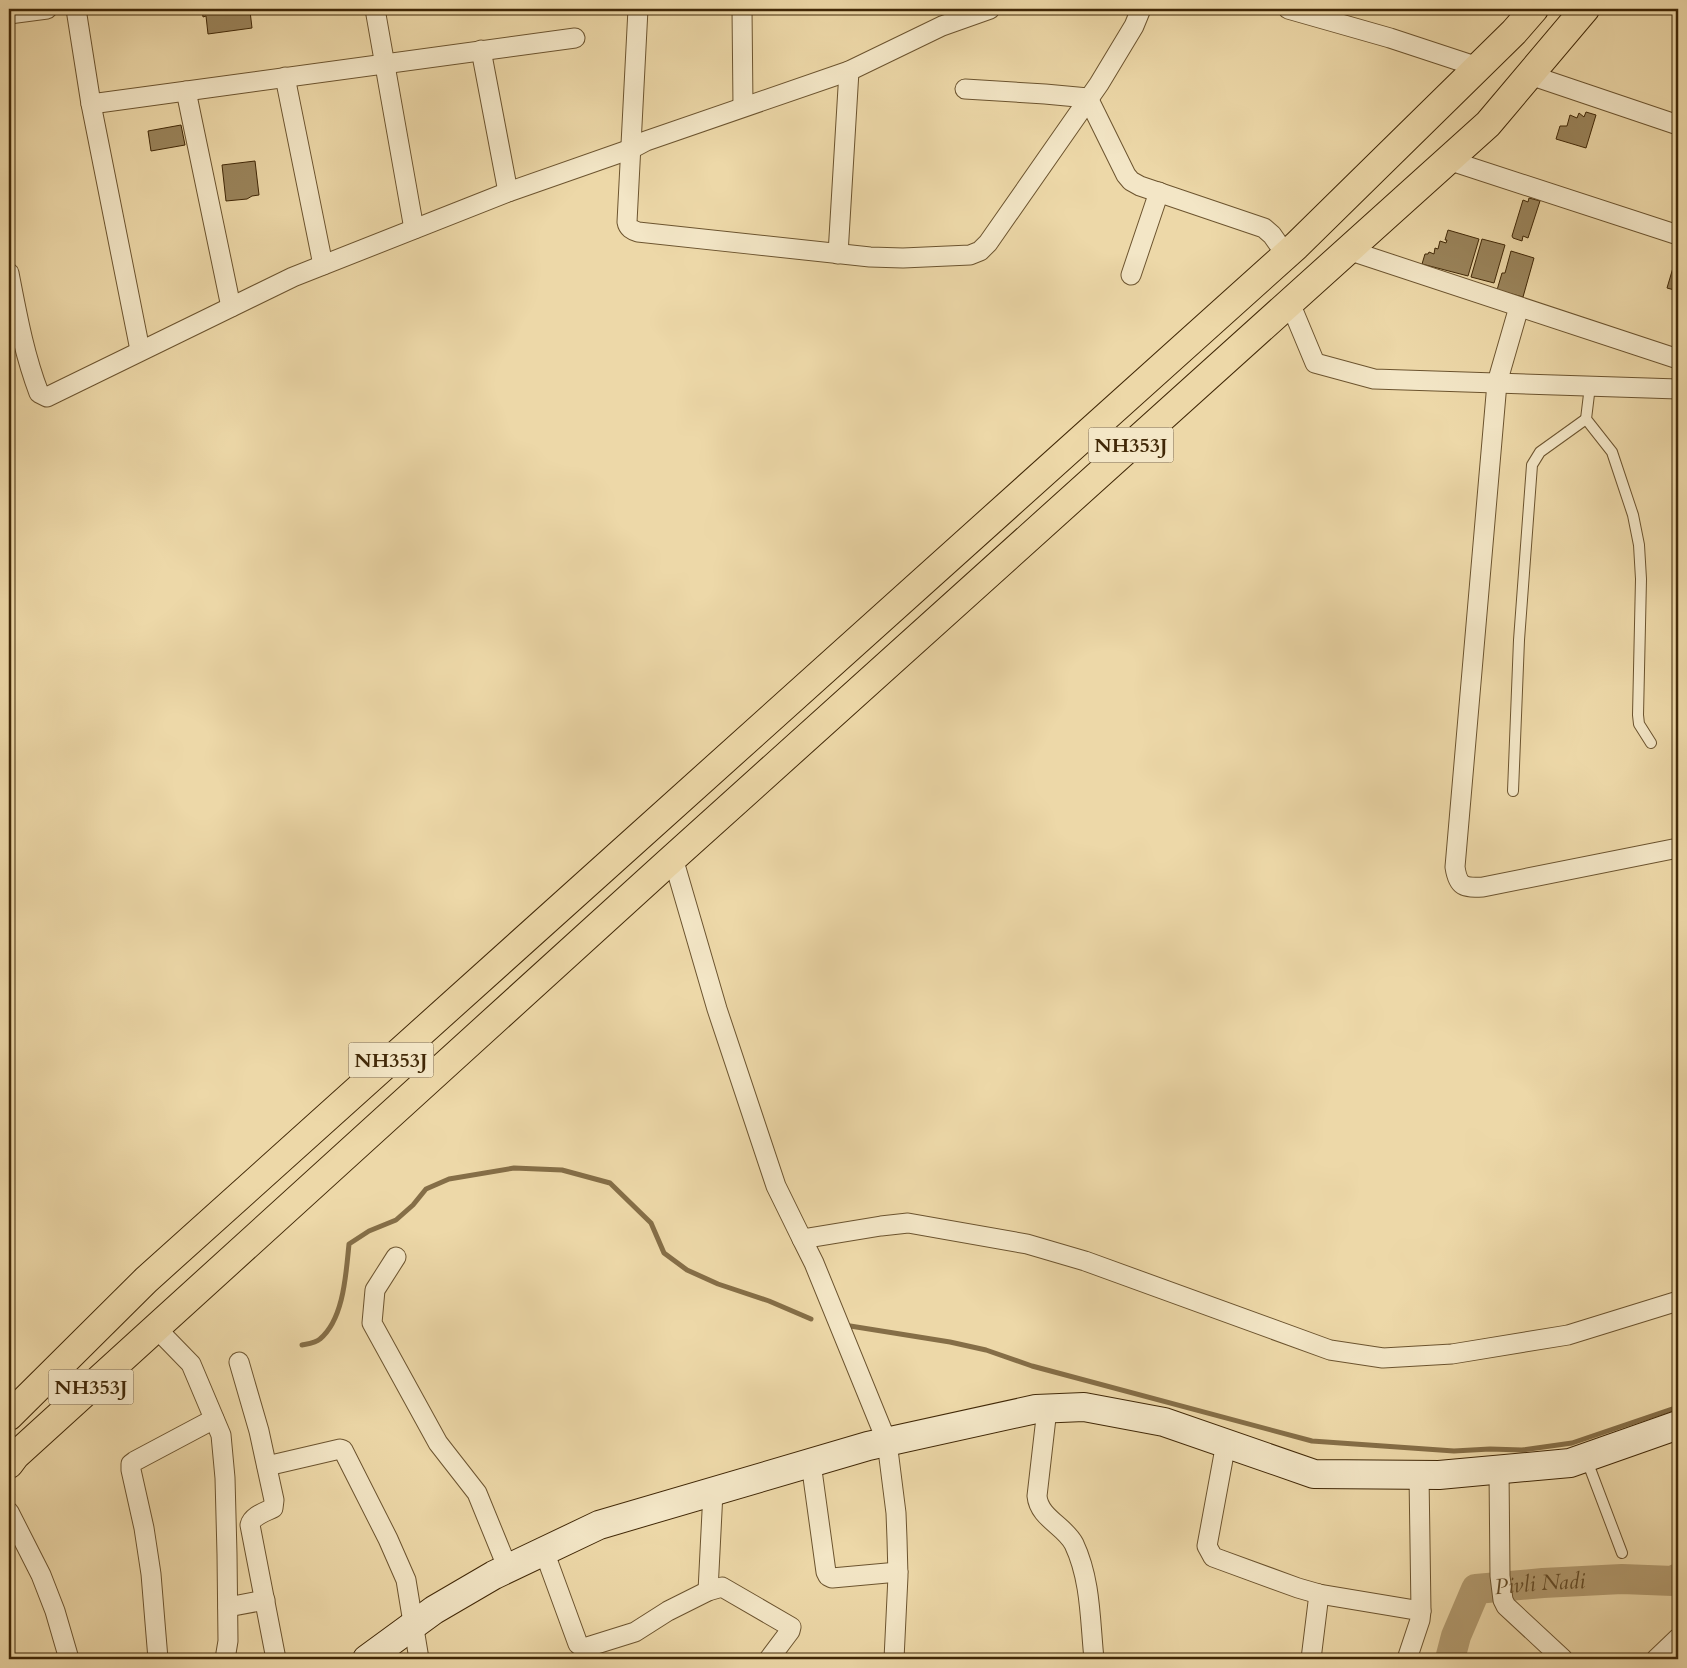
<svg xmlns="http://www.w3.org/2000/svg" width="1687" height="1668" font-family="Cardo,serif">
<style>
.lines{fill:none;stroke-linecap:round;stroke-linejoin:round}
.stream{stroke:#856e47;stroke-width:5}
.river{stroke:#b39c71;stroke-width:30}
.building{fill:#9a845b;stroke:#412807}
.lane-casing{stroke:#6c542f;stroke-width:12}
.street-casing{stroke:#6c542f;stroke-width:21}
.secondary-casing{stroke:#412807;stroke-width:30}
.highway-casing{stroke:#412807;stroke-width:30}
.lane{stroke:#f3e6c6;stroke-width:10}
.street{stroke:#f3e6c6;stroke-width:19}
.secondary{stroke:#f3e6c6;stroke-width:28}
.highway{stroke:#edd8a8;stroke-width:28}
.labels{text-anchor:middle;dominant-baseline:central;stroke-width:5;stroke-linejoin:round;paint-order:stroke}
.shield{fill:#f3e6c6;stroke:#766140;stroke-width:1}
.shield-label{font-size:20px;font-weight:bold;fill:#412807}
.water-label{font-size:22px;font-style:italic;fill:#634b27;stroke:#f3e6c6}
</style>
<rect width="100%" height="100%" fill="#edd8a8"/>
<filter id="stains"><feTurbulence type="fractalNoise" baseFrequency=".004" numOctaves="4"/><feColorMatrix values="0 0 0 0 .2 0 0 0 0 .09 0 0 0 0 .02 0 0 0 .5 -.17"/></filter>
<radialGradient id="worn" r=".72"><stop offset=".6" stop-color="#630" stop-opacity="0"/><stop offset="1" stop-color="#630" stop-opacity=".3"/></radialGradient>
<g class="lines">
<!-- stream -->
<g class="stream">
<polyline points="844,1325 950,1342 986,1350 1032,1366 1312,1441 1454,1451 1490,1449 1522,1450 1572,1443 1678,1407"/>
<path d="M302,1345c5,-1 14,-2 18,-6 24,-20 26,-66 29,-95l20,-13 27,-11 17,-15 13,-16 23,-10 65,-11 48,2 48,13 41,40 13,30 23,17 31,14 51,17 42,18"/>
</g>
<!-- river -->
<path class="river" id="s1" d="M1450,1659l6,-23 20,-47 67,-6 79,-4 51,2 5,-3"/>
</g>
<!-- building -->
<g class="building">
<polygon points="202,9 252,9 250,11 252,28 208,34 206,16 203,17"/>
<polygon points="1586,112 1596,115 1586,148 1556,139 1560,126 1567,126 1570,115 1577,118 1579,113 1584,117"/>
<polygon points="181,125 185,145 151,151 148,131"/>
<polygon points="255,161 259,195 252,196 247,199 226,201 222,165"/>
<polygon points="1529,198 1540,201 1528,238 1523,236 1522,241 1513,238 1512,236 1523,200 1528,202"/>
<polygon points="1448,230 1479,239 1468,276 1422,264 1425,254 1428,254 1429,252 1434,254 1435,248 1438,249 1440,241 1446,243 1447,240 1445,240"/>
<polygon points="1482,239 1505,245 1494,283 1471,277"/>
<polygon points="1511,251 1534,258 1523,297 1497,290 1502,273 1505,273"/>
<polygon points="1678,251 1678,291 1667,288"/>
</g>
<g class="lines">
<defs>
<g id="lane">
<polyline points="1590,386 1586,419 1612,452 1633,515 1639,545 1641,579 1638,715 1639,724 1651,743"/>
<polyline points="1513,791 1519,640 1532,465 1540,452 1586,419"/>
<polyline points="1586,1458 1622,1553"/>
</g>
<g id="street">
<polyline points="76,9 91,104 140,350"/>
<polyline points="375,9 414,229"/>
<path d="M638,9l-11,213c1,6 5,8 11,10l232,25 33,1 67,-3 10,-4 8,-8 111,-159 35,-58 7,-17"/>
<polyline points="742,9 743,106"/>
<polyline points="1288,9 1390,38 1478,67"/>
<polyline points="9,14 47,9"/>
<polyline points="481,50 508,192"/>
<polyline points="1530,75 1678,125"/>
<polyline points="285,77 323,265"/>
<polyline points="965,89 1045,94 1088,98 1126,175 1131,181 1140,186 1264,228 1272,235 1286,255"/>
<polyline points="186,91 231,307"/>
<polyline points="91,104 575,38"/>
<polyline points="1448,160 1678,235"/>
<polyline points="1348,250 1678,359"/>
<polyline points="838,254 849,71"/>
<path d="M9,273c8,41 15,81 30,120l8,4 246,-120 215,-85 123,-43 15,-8 203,-70 93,-45 48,-17"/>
<polyline points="1131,275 1159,192"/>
<polyline points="1290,303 1315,363 1374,379 1678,389"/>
<path d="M1519,307l-22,76 -42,484c3,20 9,21 28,20l195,-39"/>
<polyline points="673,858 717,1009 776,1186 802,1239 881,1226 908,1223 1027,1244 1085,1261 1330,1350 1383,1358 1452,1354 1568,1335 1678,1301"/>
<polyline points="802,1239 814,1263 887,1442 896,1513 897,1539 898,1576 894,1659"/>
<polyline points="396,1257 375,1290 372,1323 438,1443 477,1493 508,1569"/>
<polyline points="156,1328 191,1364 221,1435 225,1478 227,1554 228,1641 225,1659"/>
<path d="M239,1362l20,69 15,69 -1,8c-8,4 -21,8 -23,17l26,134"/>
<path d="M1047,1409l-10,87c2,22 28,30 37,48 17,36 16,77 20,115"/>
<polyline points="1226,1443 1207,1546 1213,1557 1298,1588 1319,1594 1421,1611"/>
<polyline points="811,1463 826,1572 828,1576 832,1578 898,1572"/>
<polyline points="267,1466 340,1449 343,1450 388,1539 406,1580 419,1659"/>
<polyline points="1499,1470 1500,1576 1503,1600 1506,1606 1563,1659"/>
<polyline points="9,1512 41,1575 55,1611 69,1659"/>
<polyline points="544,1551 578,1644 582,1647 587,1647 635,1632 668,1611 708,1591 722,1587 791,1627 790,1631 769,1659"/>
<polyline points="708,1591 713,1492"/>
<polyline points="228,1607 265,1600"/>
<polyline points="158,1659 151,1574 144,1528 131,1470 131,1464 135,1461 214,1419"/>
<polyline points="1311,1659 1319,1594"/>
<polyline points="1407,1659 1420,1620 1421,1611 1419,1475"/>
<polyline points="1656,1659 1678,1638"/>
</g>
<polyline id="secondary" points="367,1659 434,1610 494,1575 599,1525 868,1446 1036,1409 1084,1407 1164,1422 1314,1474 1439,1475 1570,1463 1678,1425"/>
<g id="highway">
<polyline points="9,1416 146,1280 1296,246 1514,32 1534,9"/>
<polyline points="9,1464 15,1456 663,867 1488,124 1585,9"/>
</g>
</defs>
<!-- lane casing -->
<use href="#lane" class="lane-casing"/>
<!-- street casing -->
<use href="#street" class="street-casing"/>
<!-- secondary casing -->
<use href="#secondary" class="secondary-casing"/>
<!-- highway casing -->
<use href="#highway" class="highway-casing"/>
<!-- lane -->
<use href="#lane" class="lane"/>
<!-- street -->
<use href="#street" class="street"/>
<!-- secondary -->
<use href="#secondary" class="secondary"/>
<!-- highway -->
<use href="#highway" class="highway"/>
</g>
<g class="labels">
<!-- shield labels -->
<g class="shield">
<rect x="1088.5" y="427.5" width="85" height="35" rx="4"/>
<rect x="348.5" y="1042.5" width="85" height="35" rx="4"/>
<rect x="48.5" y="1369.5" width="85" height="35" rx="4"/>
</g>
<g class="shield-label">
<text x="1131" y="445">NH353J</text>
<text x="391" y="1060">NH353J</text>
<text x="91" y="1387">NH353J</text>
</g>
<!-- water labels -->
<g class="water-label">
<text stroke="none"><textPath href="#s1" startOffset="139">Pivli Nadi</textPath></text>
</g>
</g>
<!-- margin -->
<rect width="1687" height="1668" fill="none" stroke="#edd8a8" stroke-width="30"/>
<rect x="10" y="10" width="1667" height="1648" fill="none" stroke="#412807" stroke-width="2.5"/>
<rect x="15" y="15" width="1657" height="1638" fill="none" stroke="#412807"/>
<rect width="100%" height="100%" filter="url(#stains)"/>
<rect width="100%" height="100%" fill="url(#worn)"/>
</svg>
